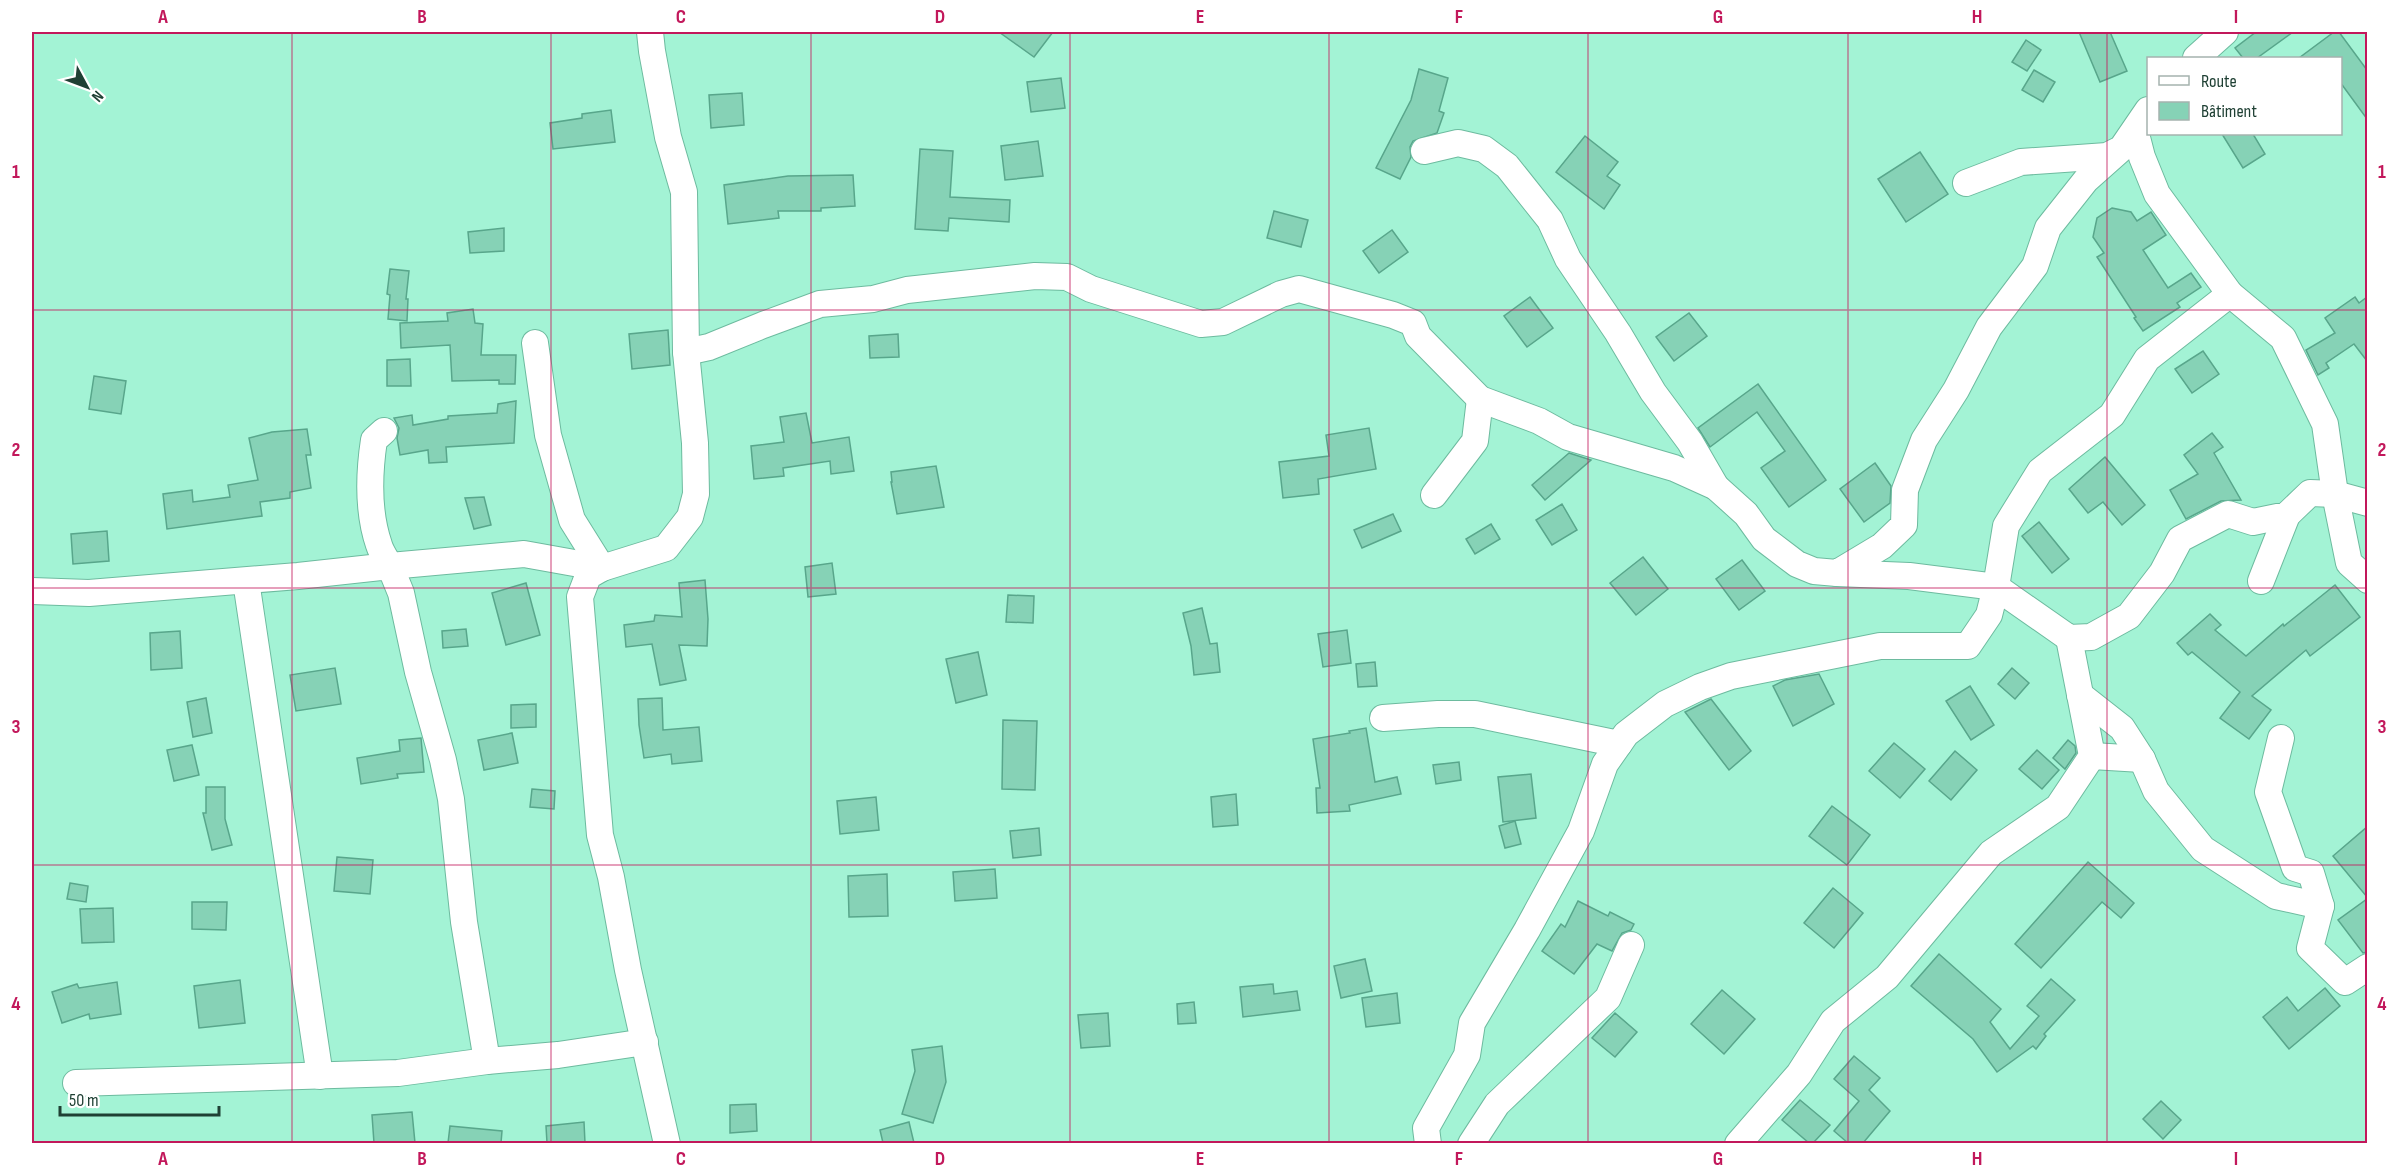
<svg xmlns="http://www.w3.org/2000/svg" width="2399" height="1175" font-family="'Sofia Sans Condensed',sans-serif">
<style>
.building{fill:#86d2b6;stroke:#58a68b;stroke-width:1.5}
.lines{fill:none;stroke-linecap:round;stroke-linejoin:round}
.street-casing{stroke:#6dbb9f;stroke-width:28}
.street{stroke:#fff;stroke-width:26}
.grid{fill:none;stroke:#c2185b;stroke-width:1.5;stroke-opacity:0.55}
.neatline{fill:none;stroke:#c2185b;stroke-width:2}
.grid-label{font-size:20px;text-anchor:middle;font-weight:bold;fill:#c2185b}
</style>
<rect width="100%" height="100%" fill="#a3f3d5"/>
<!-- building -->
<g class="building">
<polygon points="999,32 1053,32 1034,57"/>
<polygon points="2079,32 2110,32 2127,71 2100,82"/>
<polygon points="2256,32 2293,32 2257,58 2243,58 2235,48"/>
<polygon points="2334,32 2339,32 2367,70 2367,119 2340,82 2340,58 2299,58"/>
<polygon points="2026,40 2041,50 2027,71 2012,62"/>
<polygon points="1419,69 1448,78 1439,111 1444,113 1437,133 1413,141 1410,147 1411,157 1400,179 1376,168 1411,100"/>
<polygon points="2034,70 2055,82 2043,102 2022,90"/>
<polygon points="1061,78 1065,108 1031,112 1027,82"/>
<polygon points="742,93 744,125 711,128 709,95"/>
<polygon points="611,110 615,142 553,149 550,123 582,118 582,114"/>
<polygon points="2222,134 2253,134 2265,154 2243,168"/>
<polygon points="1585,136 1618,162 1607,176 1620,185 1604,209 1556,172"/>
<polygon points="1038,141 1043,176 1005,180 1001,146"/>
<polygon points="920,149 953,151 950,197 1010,200 1009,222 949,218 948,231 915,229"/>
<polygon points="1920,152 1948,194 1906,222 1878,179"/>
<polygon points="853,175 855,206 821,208 821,211 778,211 779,218 728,224 724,185 788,176"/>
<polygon points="2112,208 2131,212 2137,221 2151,212 2166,235 2143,250 2168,288 2191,273 2201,287 2177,303 2180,307 2143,331 2134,318 2136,317 2097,257 2104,253 2093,237 2097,218"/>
<polygon points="1274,211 1308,220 1301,247 1267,238"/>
<polygon points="504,228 504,251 470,253 468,232"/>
<polygon points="1392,230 1408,252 1379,273 1363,251"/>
<polygon points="390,269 409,271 406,299 408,299 407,321 388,319 390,295 387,294"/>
<polygon points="1530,297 1553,328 1527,347 1504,316"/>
<polygon points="2355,297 2359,303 2367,297 2367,361 2354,344 2326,363 2329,368 2318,375 2306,350 2335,333 2325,318"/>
<polygon points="473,309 475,323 483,324 481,355 516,355 515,384 499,384 499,380 452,381 450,345 401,348 400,323 448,321 447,313"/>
<polygon points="1689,313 1707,336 1674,361 1656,337"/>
<polygon points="668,330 670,365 632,369 629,334"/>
<polygon points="898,334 899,357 870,358 869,336"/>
<polygon points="2203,351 2219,374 2192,393 2175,369"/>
<polygon points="410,359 411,386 387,386 387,360"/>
<polygon points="94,376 126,381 121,414 89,409"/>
<polygon points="1758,384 1826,480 1789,507 1761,468 1785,451 1757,412 1710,447 1698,428"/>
<polygon points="516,401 514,443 446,447 447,462 429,463 428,450 400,455 397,438 399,428 394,418 412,415 413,425 448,419 448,416 497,413 498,404"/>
<polygon points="806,413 812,443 849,437 854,471 831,474 830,461 783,468 784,476 754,479 751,446 784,442 780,417"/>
<polygon points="1369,428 1376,469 1318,479 1319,494 1283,498 1279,462 1329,456 1326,435"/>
<polygon points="307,429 311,455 306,455 311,488 290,492 290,498 260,502 262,516 167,529 163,494 192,490 193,502 230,497 228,485 258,480 249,438 272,432"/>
<polygon points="2212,433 2223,447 2214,453 2241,500 2221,501 2186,519 2170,490 2198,474 2184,455"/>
<polygon points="1569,453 1591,460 1545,500 1532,485"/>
<polygon points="2105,457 2145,505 2122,525 2103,502 2088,513 2069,489"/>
<polygon points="1875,463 1891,486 1890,503 1864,522 1840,489"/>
<polygon points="936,466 944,507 897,514 891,482 892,482 891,472"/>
<polygon points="484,497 491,525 474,529 465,498"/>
<polygon points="1562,504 1577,530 1552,545 1536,520"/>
<polygon points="1393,514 1401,531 1362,548 1354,530"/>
<polygon points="2039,522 2069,559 2052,573 2022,536"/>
<polygon points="1491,524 1500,539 1475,554 1466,539"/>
<polygon points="107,531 109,561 73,564 71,534"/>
<polygon points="1643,557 1668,589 1636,615 1610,583"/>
<polygon points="1742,560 1765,591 1739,610 1716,579"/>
<polygon points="832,563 836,594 808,597 805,567"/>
<polygon points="705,580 708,619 707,646 679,645 686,680 660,685 652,644 626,647 624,625 654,621 655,615 682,617 679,583"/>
<polygon points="526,583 540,635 506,645 492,593"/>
<polygon points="2335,585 2360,617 2310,656 2306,650 2252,696 2271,710 2249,739 2220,718 2240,692 2192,652 2188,655 2177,643 2210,614 2221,625 2215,630 2246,656 2283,624 2284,626"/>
<polygon points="1008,595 1034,596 1033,623 1006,622"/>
<polygon points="1202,608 1210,644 1217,643 1220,672 1194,675 1191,646 1183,613"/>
<polygon points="466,629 468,646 443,648 442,631"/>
<polygon points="1347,630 1351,663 1323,667 1318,634"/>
<polygon points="180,631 182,668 151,670 150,633"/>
<polygon points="978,652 987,695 956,703 946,659"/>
<polygon points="1375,662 1377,686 1358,687 1356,664"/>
<polygon points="335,668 341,704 296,711 290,675"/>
<polygon points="2012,668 2029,683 2015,699 1998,684"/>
<polygon points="1819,674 1834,704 1793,726 1773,686 1785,680"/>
<polygon points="1970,686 1994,725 1971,740 1946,701"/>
<polygon points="206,698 212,733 193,737 187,702"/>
<polygon points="662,698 663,730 699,727 702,761 672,764 671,754 644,758 639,725 638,699"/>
<polygon points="1711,699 1751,751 1729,770 1685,712"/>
<polygon points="536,704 536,727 511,728 511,705"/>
<polygon points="1003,720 1037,721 1035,790 1002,789"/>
<polygon points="1366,728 1375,782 1397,777 1401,794 1349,805 1350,811 1317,813 1316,788 1320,788 1313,739 1350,733 1349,731"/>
<polygon points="512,733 518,763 484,770 478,740"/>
<polygon points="421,738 424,772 397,774 398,778 361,784 357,758 400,751 399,740"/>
<polygon points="2068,740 2075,746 2076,753 2065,769 2053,758"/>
<polygon points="1894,743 1925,769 1900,798 1869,771"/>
<polygon points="192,745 199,775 174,781 167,750"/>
<polygon points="2037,750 2059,770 2042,789 2019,769"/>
<polygon points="1955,751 1977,770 1951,800 1929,781"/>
<polygon points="1459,762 1461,780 1436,784 1433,765"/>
<polygon points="1531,774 1536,818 1503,822 1498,777"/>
<polygon points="206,787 225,787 225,819 232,845 212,850 203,813 206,813"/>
<polygon points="532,789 555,791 554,809 530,807"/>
<polygon points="1236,794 1238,825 1213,827 1211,797"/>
<polygon points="876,797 879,830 840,834 837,801"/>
<polygon points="1832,806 1870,835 1847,865 1809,836"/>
<polygon points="1515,821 1521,844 1505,848 1499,826"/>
<polygon points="2367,827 2367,897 2333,856"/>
<polygon points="1039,828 1041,855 1013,858 1010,831"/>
<polygon points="337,857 373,860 370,894 334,891"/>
<polygon points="2088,862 2134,903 2121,918 2102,902 2041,968 2015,944"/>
<polygon points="995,869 997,898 955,901 953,872"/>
<polygon points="887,874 888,916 849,917 848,876"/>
<polygon points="70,883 88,886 86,902 67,899"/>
<polygon points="1833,888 1863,913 1834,948 1804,923"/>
<polygon points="2367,899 2367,952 2363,953 2338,920"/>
<polygon points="1578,901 1608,916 1610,912 1634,924 1631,930 1622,933 1612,951 1597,944 1574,974 1542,951 1561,924 1565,927"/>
<polygon points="192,902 227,902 226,930 192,929"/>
<polygon points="113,908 114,942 82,943 80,909"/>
<polygon points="1939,954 2001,1009 1990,1022 2010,1049 2039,1016 2027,1006 2051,979 2075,1000 2044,1034 2046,1036 2036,1049 2033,1046 1997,1072 1973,1039 1911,986"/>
<polygon points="1365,959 1372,991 1341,998 1334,966"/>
<polygon points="240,980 245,1023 199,1028 194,986"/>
<polygon points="117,982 121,1014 90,1019 89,1014 62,1023 52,992 77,984 79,988"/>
<polygon points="1273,984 1274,994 1297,991 1300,1010 1243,1017 1240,987"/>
<polygon points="2325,988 2340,1006 2289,1049 2263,1017 2287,997 2298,1011"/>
<polygon points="1722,990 1755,1019 1724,1054 1691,1024"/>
<polygon points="1397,993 1400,1023 1366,1027 1362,998"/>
<polygon points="1194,1002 1196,1023 1178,1024 1177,1004"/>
<polygon points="1108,1013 1110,1046 1081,1048 1078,1015"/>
<polygon points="1615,1013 1637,1032 1615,1057 1592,1038"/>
<polygon points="942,1046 946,1082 933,1123 902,1114 915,1071 912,1050"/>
<polygon points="1854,1056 1880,1078 1869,1090 1890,1111 1863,1143 1848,1143 1834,1131 1859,1101 1834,1079"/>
<polygon points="1800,1100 1830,1125 1813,1143 1809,1143 1782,1120"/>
<polygon points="2161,1101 2181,1120 2163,1139 2143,1119"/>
<polygon points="756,1104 757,1131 730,1133 730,1105"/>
<polygon points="412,1112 415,1143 374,1143 372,1115"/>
<polygon points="584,1122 585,1143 547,1143 546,1126"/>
<polygon points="909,1122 914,1143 883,1143 880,1130"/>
<polygon points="450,1126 502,1131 501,1143 448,1143"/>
</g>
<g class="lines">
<defs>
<g id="street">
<polyline points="650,32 652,51 668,137 684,192 686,352 695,443 696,494 690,517 666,548 602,568 588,576 580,597 600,835 611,877 628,970 667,1144"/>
<polyline points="2196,58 2225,32"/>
<polyline points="1424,151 1458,143 1484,149 1507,166 1550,220 1568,259 1618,333 1653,392 1690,442 1716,487"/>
<polyline points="1966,183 2021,162 2107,156 2117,151"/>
<polyline points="2230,294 2283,338 2325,424 2335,494 2349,563 2368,580"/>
<polyline points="535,343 548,435 572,520 602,568"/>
<polyline points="686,352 709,347 763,325 820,304 873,299 907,290 1035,276 1067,277 1091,289 1201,324 1223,322 1281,294 1299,289 1393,315 1413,323 1418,336 1480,399 1539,421 1568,437 1674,468 1716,487 1746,514 1764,539 1797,564 1814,571 1837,573 1882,546 1904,525 1905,490 1924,440 1956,390 1989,327 2035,266 2048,228 2086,180 2122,148 2148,110"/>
<path d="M384,431l-10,9c-5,33 -6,73 5,105 2,7 7,14 11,21l134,-12 78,14"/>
<polyline points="1434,495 1475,441 1480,399"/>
<polyline points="1837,573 1909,576 1996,587 2069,638 2091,637 2129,616 2162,573 2180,539 2228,514 2253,522 2287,515 2310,493 2335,494 2368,503"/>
<polyline points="246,581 320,1076"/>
<polyline points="2261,581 2287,515"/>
<polyline points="32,591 89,593 298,576 390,566 401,593 418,672 443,760 451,799 464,922 487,1061"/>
<polyline points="2080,695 2122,728 2142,759 2156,791 2203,849 2276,896 2321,906"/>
<polyline points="1383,718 1438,714 1475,714 1619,744"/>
<polyline points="2281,738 2268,792 2295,868 2311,873 2321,906 2310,948 2345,982 2368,967"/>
<polyline points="2092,756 2142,759"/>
<polyline points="76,1083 398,1073 487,1061 558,1055 645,1042"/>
<polyline points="1428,1144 1426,1128 1467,1055 1472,1023 1527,930 1581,831 1605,764 1626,734 1665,704 1700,687 1731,676 1880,646 1968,646 1989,615 1996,587 2006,526 2040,471 2112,415 2147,359 2230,294 2157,194 2142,157 2135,130"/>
<polyline points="1471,1144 1497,1104 1608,998 1631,945"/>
<polyline points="1738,1144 1799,1074 1833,1021 1887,977 1991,853 2058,807 2092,756 2069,638"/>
</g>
</defs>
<!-- street casing -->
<use href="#street" class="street-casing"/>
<!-- street -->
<use href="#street" class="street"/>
</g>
<!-- grid -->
<path class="grid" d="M292,32v1112M551,32v1112M811,32v1112M1070,32v1112M1329,32v1112M1588,32v1112M1848,32v1112M2107,32v1112M32,310h2336M32,588h2336M32,865h2336"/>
<!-- border -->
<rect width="2399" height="1175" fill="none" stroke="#ffffff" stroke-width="66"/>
<!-- legend -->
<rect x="2147" y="57" width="195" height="78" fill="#ffffff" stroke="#a5b3ae" stroke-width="1.5"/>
<rect x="2159" y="76" width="30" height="9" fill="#ffffff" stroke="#a5b3ae" stroke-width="1.5"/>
<text x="2201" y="87" font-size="18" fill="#1f4034">Route</text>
<rect x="2159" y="102" width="30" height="18" fill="#86d2b6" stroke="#a5b3ae" stroke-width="1.5"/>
<text x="2201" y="117" font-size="18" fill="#1f4034">Bâtiment</text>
<!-- north arrow -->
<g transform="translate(87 87) rotate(131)" stroke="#ffffff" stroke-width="4.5" paint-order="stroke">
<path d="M0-4.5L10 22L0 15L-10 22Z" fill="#1f4034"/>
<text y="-9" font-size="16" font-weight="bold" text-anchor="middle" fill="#1f4034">N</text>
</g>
<!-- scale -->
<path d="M60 1106v9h159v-9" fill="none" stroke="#1f4034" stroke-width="3"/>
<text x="69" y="1106" font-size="18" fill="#1f4034" stroke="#ffffff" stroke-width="4.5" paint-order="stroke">50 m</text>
<rect x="33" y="33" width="2333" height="1109" class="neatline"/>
<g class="grid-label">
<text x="163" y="23">A</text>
<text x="422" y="23">B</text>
<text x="681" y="23">C</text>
<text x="940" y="23">D</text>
<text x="1200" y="23">E</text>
<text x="1459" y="23">F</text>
<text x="1718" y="23">G</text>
<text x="1977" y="23">H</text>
<text x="2236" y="23">I</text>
<text x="16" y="178">1</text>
<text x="2382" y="178">1</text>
<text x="16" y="456">2</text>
<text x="2382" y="456">2</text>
<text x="16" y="733">3</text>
<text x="2382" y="733">3</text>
<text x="16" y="1010">4</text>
<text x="2382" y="1010">4</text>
<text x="163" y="1165">A</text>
<text x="422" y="1165">B</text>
<text x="681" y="1165">C</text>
<text x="940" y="1165">D</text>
<text x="1200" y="1165">E</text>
<text x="1459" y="1165">F</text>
<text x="1718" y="1165">G</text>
<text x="1977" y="1165">H</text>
<text x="2236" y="1165">I</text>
</g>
</svg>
